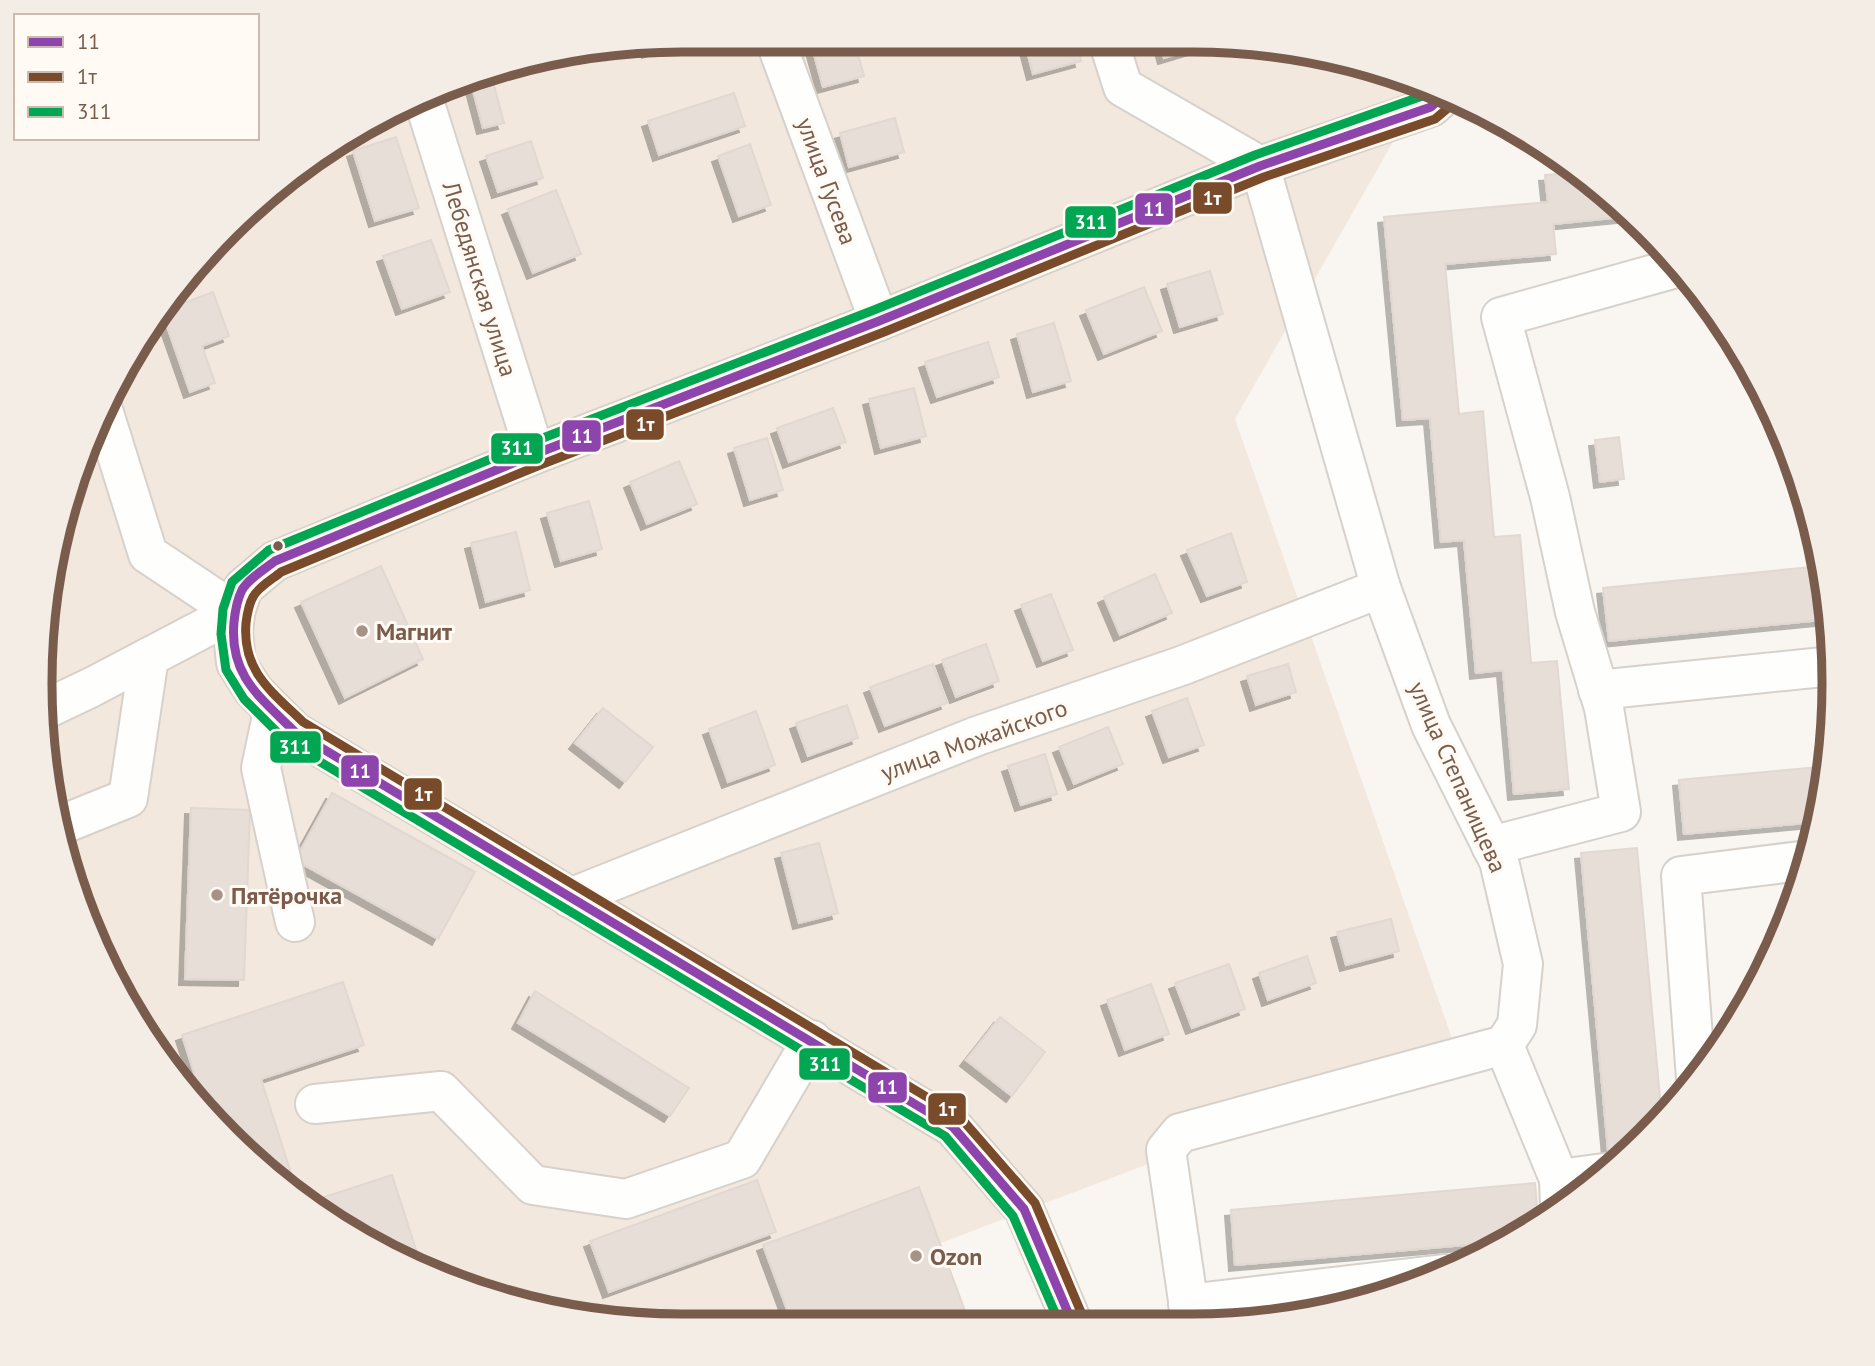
<svg xmlns="http://www.w3.org/2000/svg" width="1875" height="1366" font-family="'PT Sans',sans-serif">
<style>
.residential{fill:#f2e8de}
.building{fill:#e6ded7;stroke:#e2d8d2;stroke-width:2;filter:url(#shadow)}
.lines{fill:none;stroke-linecap:round;stroke-linejoin:round}
.minor-casing{stroke:#d7d1cb;stroke-width:42}
.minor{stroke:#fefefd;stroke-width:38}
.bus-1-casing{stroke:#fffaf3;stroke-width:14}
.bus-2-casing{stroke:#fffaf3;stroke-width:14}
.bus-3-casing{stroke:#fffaf3;stroke-width:14}
.bus-1{stroke:#8e44ad;stroke-width:9}
.bus-2{stroke:#7a4b2a;stroke-width:9}
.bus-3{stroke:#00a651;stroke-width:9}
.bus-dot{fill:#7a5c4d;stroke:#fffaf3;stroke-width:2.5}
.poi-dot{fill:#a69286;stroke:#fffaf3;stroke-width:2.5}
.labels{text-anchor:middle;dominant-baseline:central;stroke-width:6;stroke-linejoin:round;paint-order:stroke}
.street-label{font-size:24px;fill:#7a5c4d;stroke:#fffaf3}
.poi-label{font-size:24px;font-weight:bold;fill:#7a5c4d;stroke:#fffaf3;text-anchor:start}
.rim{fill:none;stroke:#7a5c4d;stroke-width:9}
.line-badge{stroke:#fffaf3;stroke-width:2.5}
.badge-label{font-size:19px;text-anchor:middle;font-weight:bold;fill:#fff}
</style>
<defs>
<filter id="shadow"><feDropShadow dx="-6" dy="6" stdDeviation="0" flood-color="#0004"/></filter>
</defs>
<rect width="100%" height="100%" fill="#f9f5f0"/>
<!-- residential -->
<polygon class="residential" points="683,40 1192,40 1358,62 1422,91 1235,419 1455,1047 904,1257 926,1322 641,1324 516,1304 398,1259 260,1167 173,1075 89,929 46,767 53,558 106,399 199,260 326,148 516,62"/>
<!-- building -->
<g class="building">
<polygon points="685,40 648,52 646,45 683,40"/>
<polygon points="810,40 854,40 864,76 823,87"/>
<polygon points="1024,40 1076,40 1081,61 1033,74"/>
<polygon points="1159,40 1200,41 1201,47 1164,58"/>
<polygon points="491,74 504,123 483,128 471,83"/>
<polygon points="734,93 745,126 659,155 648,121"/>
<polygon points="895,118 904,152 849,167 840,133"/>
<polygon points="396,137 419,208 375,221 353,151"/>
<polygon points="531,141 543,178 498,192 486,156"/>
<polygon points="750,144 771,205 739,216 718,156"/>
<polygon points="1575,173 1623,217 1553,224 1556,254 1445,264 1459,414 1483,411 1494,537 1520,535 1531,663 1557,661 1569,789 1514,794 1503,670 1476,673 1464,540 1441,542 1430,418 1403,420 1384,217 1548,202 1545,175"/>
<polygon points="556,190 581,254 533,273 508,209"/>
<polygon points="431,240 450,292 402,309 383,256"/>
<polygon points="1210,271 1223,314 1180,327 1167,284"/>
<polygon points="1144,287 1162,331 1104,354 1086,310"/>
<polygon points="213,292 229,336 202,346 215,383 190,392 163,315 167,309"/>
<polygon points="1054,323 1071,381 1033,392 1017,334"/>
<polygon points="988,342 999,377 937,397 925,362"/>
<polygon points="914,388 926,436 881,448 869,399"/>
<polygon points="833,408 846,442 789,462 777,428"/>
<polygon points="1619,437 1624,479 1600,482 1595,440"/>
<polygon points="767,438 783,490 750,500 734,448"/>
<polygon points="679,461 697,504 647,524 630,482"/>
<polygon points="589,501 602,549 561,561 547,513"/>
<polygon points="516,532 530,590 486,602 471,543"/>
<polygon points="1231,533 1247,582 1207,596 1187,550"/>
<polygon points="381,566 423,659 345,698 301,602"/>
<polygon points="1821,566 1830,619 1609,641 1603,588"/>
<polygon points="1155,574 1172,613 1120,635 1104,597"/>
<polygon points="1051,594 1073,650 1043,661 1021,605"/>
<polygon points="986,644 999,681 956,697 942,660"/>
<polygon points="933,664 947,703 885,726 870,687"/>
<polygon points="1288,664 1296,692 1256,705 1247,676"/>
<polygon points="1187,698 1204,745 1169,757 1152,711"/>
<polygon points="847,705 858,738 808,756 796,723"/>
<polygon points="603,708 653,747 625,782 575,743"/>
<polygon points="756,711 775,765 728,782 709,729"/>
<polygon points="1108,727 1123,764 1074,784 1059,747"/>
<polygon points="1045,754 1057,794 1021,805 1008,766"/>
<polygon points="1829,766 1816,822 1684,834 1679,780"/>
<polygon points="332,793 475,872 438,939 295,860"/>
<polygon points="191,808 250,810 244,980 185,979"/>
<polygon points="819,843 838,913 799,923 781,853"/>
<polygon points="1637,848 1662,1119 1618,1160 1609,1161 1581,853"/>
<polygon points="1391,919 1399,951 1346,965 1337,932"/>
<polygon points="1307,956 1316,983 1268,1000 1259,973"/>
<polygon points="1229,964 1245,1009 1192,1028 1175,983"/>
<polygon points="343,982 364,1045 261,1079 297,1192 260,1167 206,1110 182,1035"/>
<polygon points="1151,984 1169,1034 1125,1050 1107,1000"/>
<polygon points="535,991 689,1088 670,1116 518,1023"/>
<polygon points="1000,1017 1045,1052 1012,1096 966,1060"/>
<polygon points="392,1175 422,1268 398,1259 312,1201"/>
<polygon points="757,1180 776,1232 609,1292 590,1241"/>
<polygon points="1535,1183 1538,1219 1499,1242 1235,1265 1231,1210"/>
<polygon points="919,1187 968,1319 960,1322 792,1323 763,1245"/>
</g>
<g class="lines">
<defs>
<g id="minor">
<polyline points="775,40 879,321"/>
<polyline points="1108,40 1123,87 1260,166 1381,588 1431,725 1499,861 1523,964 1517,1025 1504,1045 1180,1133 1166,1150 1191,1321"/>
<polyline points="425,104 535,454"/>
<polyline points="103,410 148,554 235,612"/>
<polyline points="1598,690 1833,666"/>
<polyline points="48,708 92,687 235,612"/>
<polyline points="273,711 261,768 295,922"/>
<polyline points="61,825 128,798 149,657"/>
<polyline points="1491,846 1621,812 1604,708 1575,612 1550,497 1501,317 1676,268"/>
<polyline points="570,898 977,736 1181,666 1381,588"/>
<polyline points="1504,1045 1559,1179 1560,1207"/>
<polyline points="1696,1078 1681,876 1808,860"/>
<polyline points="315,1104 441,1091 533,1185 626,1199 742,1159 812,1040"/>
<polyline points="1559,1179 1604,1173"/>
<polyline points="1188,1304 1444,1274"/>
<polyline points="1072,1322 1024,1209 953,1127 295,732 254,691 236,663 233,633 235,612 243,588 275,561 535,454 879,321 1260,166 1431,107 1440,99"/>
</g>
</defs>
<!-- minor casing -->
<use href="#minor" class="minor-casing"/>
<!-- minor -->
<use href="#minor" class="minor"/>
<defs>
<path id="bus-1" d="M1072,1322l-48,-113 -71,-82 -658,-395c-35,-35 -66,-56 -61,-110 1,-10 3,-22 8,-32 6,-11 23,-21 33,-29l260,-107 344,-133 381,-155 171,-59 9,-8"/>
<path id="bus-2" d="M1083,1317l-48,-114 -75,-86 -657,-395c-32,-31 -61,-51 -57,-99 1,-8 3,-19 7,-26 5,-10 20,-18 28,-25l259,-107 344,-133 380,-155 171,-58 13,-11"/>
<polyline id="bus-3" points="1059,1322 1013,1216 945,1136 287,742 244,699 226,670 221,634 223,609 232,582 269,550 530,443 874,310 1255,155 1428,94"/>
</defs>
<!-- bus-1 casing -->
<use href="#bus-1" class="bus-1-casing"/>
<!-- bus-2 casing -->
<use href="#bus-2" class="bus-2-casing"/>
<!-- bus-3 casing -->
<use href="#bus-3" class="bus-3-casing"/>
<!-- bus-1 -->
<use href="#bus-1" class="bus-1"/>
<!-- bus-2 -->
<use href="#bus-2" class="bus-2"/>
<!-- bus-3 -->
<use href="#bus-3" class="bus-3"/>
</g>
<!-- markers -->
<circle class="bus-dot" cx="278" cy="546" r="6"/>
<g class="poi-dot">
<circle cx="362" cy="631" r="7"/>
<circle cx="217" cy="895" r="7"/>
<circle cx="916" cy="1256" r="7"/>
</g>
<g class="labels">
<!-- street labels -->
<g class="street-label">
<text transform="translate(827 181) rotate(70)">улица Гусева</text>
<text transform="translate(480 279) rotate(73)">Лебедянская улица</text>
<text transform="translate(974 740) rotate(-20)">улица Можайского</text>
<text transform="translate(1458 777) rotate(66)">улица Степанищева</text>
</g>
<!-- poi labels -->
<g class="poi-label">
<text x="376" y="631">Магнит</text>
<text x="231" y="895">Пятёрочка</text>
<text x="930" y="1256">Ozon</text>
</g>
</g>
<!-- crop -->
<path d="M0 0H1875V1366H0ZM682 52H1192A630 630 0 0 1 1822 682V684A630 630 0 0 1 1192 1314H682A630 630 0 0 1 52 684V682A630 630 0 0 1 682 52Z" fill="#f4ede6" fill-rule="evenodd"/>
<path class="rim" d="M682 52H1192A630 630 0 0 1 1822 682V684A630 630 0 0 1 1192 1314H682A630 630 0 0 1 52 684V682A630 630 0 0 1 682 52Z"/>
<g class="line-badge">
<rect x="1192" y="181" width="41" height="34" rx="7" fill="#7a4b2a"/>
<rect x="1134" y="192" width="40" height="34" rx="7" fill="#8e44ad"/>
<rect x="1064" y="205" width="53" height="34" rx="7" fill="#00a651"/>
<rect x="625" y="408" width="40" height="33" rx="7" fill="#7a4b2a"/>
<rect x="561" y="419" width="41" height="34" rx="7" fill="#8e44ad"/>
<rect x="490" y="432" width="54" height="33" rx="7" fill="#00a651"/>
<rect x="269" y="730" width="53" height="34" rx="7" fill="#00a651"/>
<rect x="340" y="754" width="40" height="34" rx="7" fill="#8e44ad"/>
<rect x="403" y="777" width="40" height="34" rx="7" fill="#7a4b2a"/>
<rect x="798" y="1047" width="53" height="34" rx="7" fill="#00a651"/>
<rect x="867" y="1071" width="41" height="33" rx="7" fill="#8e44ad"/>
<rect x="927" y="1092" width="40" height="34" rx="7" fill="#7a4b2a"/>
</g>
<g class="badge-label">
<text x="1212" y="205">1т</text>
<text x="1154" y="216">11</text>
<text x="1091" y="229">311</text>
<text x="645" y="431">1т</text>
<text x="582" y="443">11</text>
<text x="517" y="455">311</text>
<text x="295" y="754">311</text>
<text x="360" y="778">11</text>
<text x="423" y="801">1т</text>
<text x="825" y="1071">311</text>
<text x="887" y="1094">11</text>
<text x="947" y="1116">1т</text>
</g>
<!-- legend -->
<rect x="14" y="14" width="245" height="126" fill="#fffaf3" stroke="#cabbb1" stroke-width="2"/>
<rect x="28" y="37" width="35" height="10" fill="#8e44ad" stroke="#cabbb1" stroke-width="2"/>
<text x="77" y="49" font-size="21" fill="#7a5c4d">11</text>
<rect x="28" y="72" width="35" height="10" fill="#7a4b2a" stroke="#cabbb1" stroke-width="2"/>
<text x="77" y="84" font-size="21" fill="#7a5c4d">1т</text>
<rect x="28" y="107" width="35" height="10" fill="#00a651" stroke="#cabbb1" stroke-width="2"/>
<text x="77" y="119" font-size="21" fill="#7a5c4d">311</text>
</svg>
